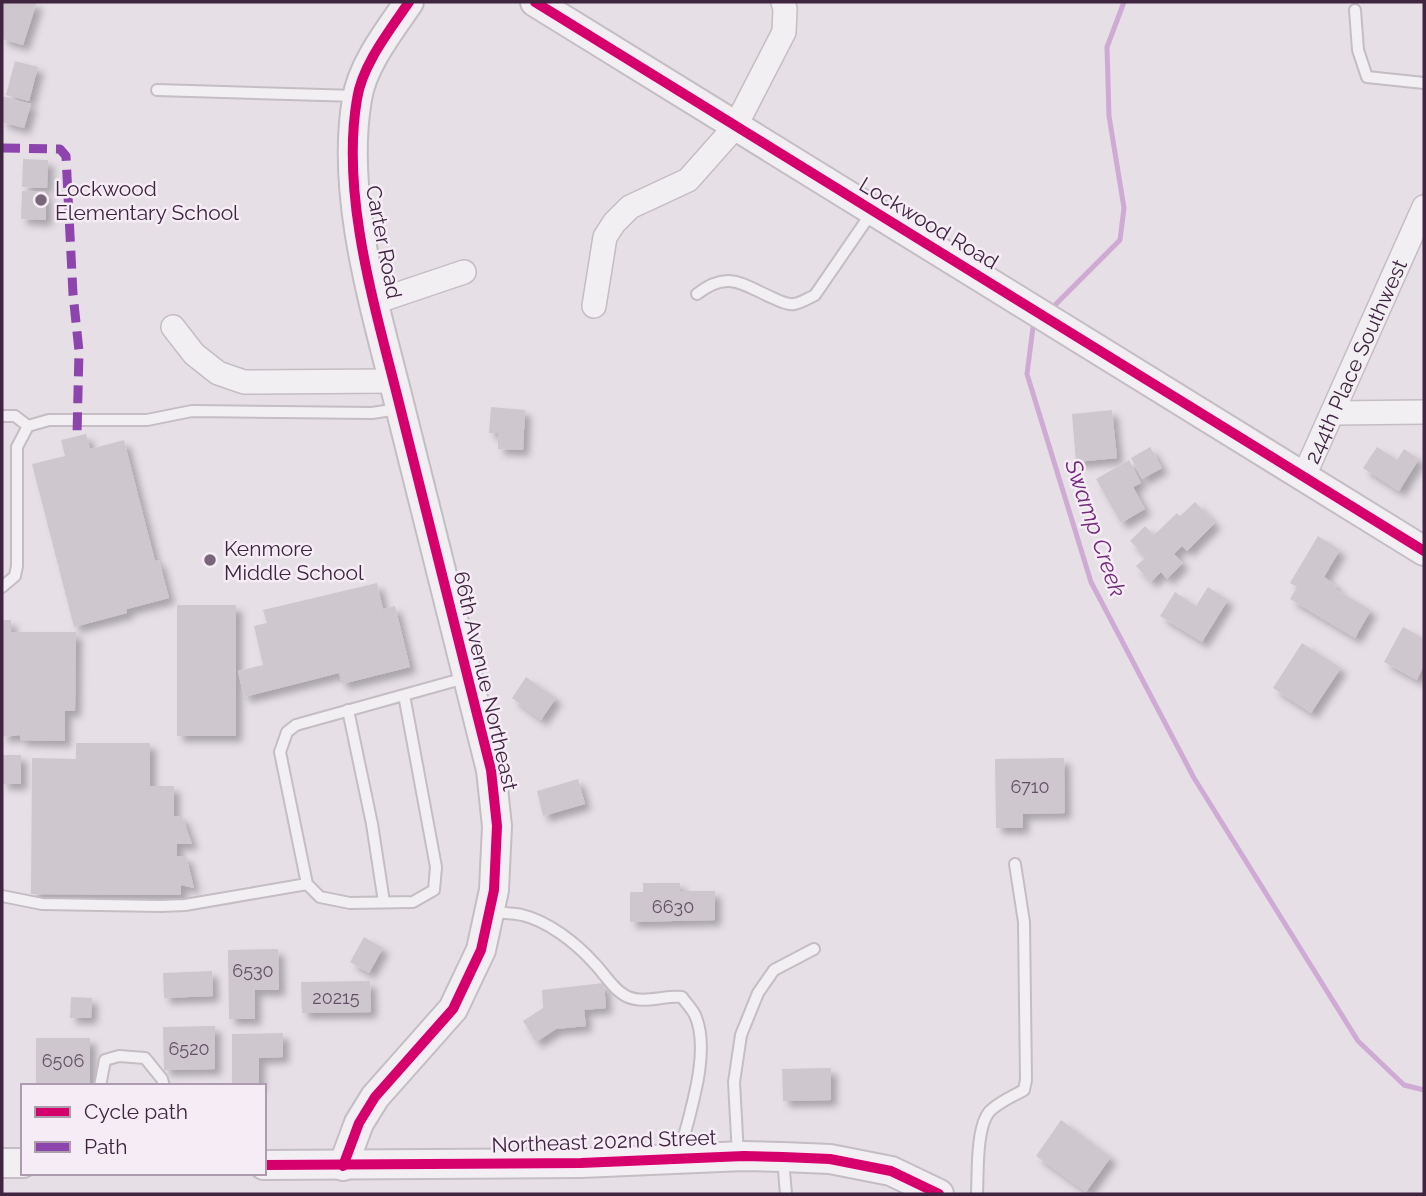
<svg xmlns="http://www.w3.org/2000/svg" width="1426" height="1196" font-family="Raleway,sans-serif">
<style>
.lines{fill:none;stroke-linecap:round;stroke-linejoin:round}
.stream{stroke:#cfaad4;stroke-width:5}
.building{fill:#cec7ce;filter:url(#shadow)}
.service-casing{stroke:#c4bdc4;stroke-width:14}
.minor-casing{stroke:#c4bdc4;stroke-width:26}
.tertiary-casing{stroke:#c4bdc4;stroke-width:32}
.service{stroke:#f2eff2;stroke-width:10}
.minor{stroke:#f2eff2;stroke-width:23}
.tertiary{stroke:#f2eff2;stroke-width:28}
.quiet{stroke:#8e44ad;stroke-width:9;stroke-dasharray:18 9;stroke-linecap:butt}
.cycleway-casing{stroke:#f5ecf6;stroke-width:15}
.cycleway{stroke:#d6006c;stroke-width:10}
.poi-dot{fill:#7a667b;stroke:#f5ecf6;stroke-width:2.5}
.labels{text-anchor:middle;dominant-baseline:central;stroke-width:5;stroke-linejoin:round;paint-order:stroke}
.number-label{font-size:18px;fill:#654f66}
.poi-label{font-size:21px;fill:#402541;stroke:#f5ecf6;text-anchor:start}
.street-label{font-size:21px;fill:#402541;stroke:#f5ecf6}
.water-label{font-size:23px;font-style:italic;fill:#712a79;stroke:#f5ecf6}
</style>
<defs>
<filter id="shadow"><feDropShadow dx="6" dy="6" stdDeviation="3.5" flood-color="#0004"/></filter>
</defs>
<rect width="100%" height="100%" fill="#e6e0e6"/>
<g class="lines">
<!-- stream -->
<g class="stream">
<polyline points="1049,311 1120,240 1124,208 1109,116 1107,47 1124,2"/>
<polyline points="1037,323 1033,327 1027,374 1091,582 1194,778 1358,1041 1404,1085 1424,1090"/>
</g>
</g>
<!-- building -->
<g class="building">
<polygon points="2,2 37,2 23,45 2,39"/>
<polygon points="15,61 38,67 29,101 6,95"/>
<polygon points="2,96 31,104 24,128 2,122"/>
<polygon points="23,159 48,160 47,188 22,187"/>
<polygon points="22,191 46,192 46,220 21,219"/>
<polygon points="491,407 525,410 523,450 498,449 498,433 489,433"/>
<polygon points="1112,410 1117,458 1076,462 1072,414"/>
<polygon points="86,434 90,449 124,440 155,561 159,560 169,598 127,609 127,613 74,627 32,464 65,456 61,440"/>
<polygon points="1150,447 1162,468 1142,479 1131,458"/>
<polygon points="1377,447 1397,460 1404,449 1419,459 1399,491 1363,468"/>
<polygon points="1129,460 1141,483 1133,487 1145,509 1121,523 1096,479"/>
<polygon points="1195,502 1215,523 1187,551 1182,546 1174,554 1183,563 1167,579 1161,572 1151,582 1136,566 1146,557 1130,541 1145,526 1154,535 1177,513 1180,516"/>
<polygon points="1318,536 1340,550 1324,577 1337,586 1335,589 1371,610 1355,638 1290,599 1297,587 1290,583"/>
<polygon points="377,583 383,609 395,606 410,667 342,684 339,673 244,697 238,671 263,665 254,626 267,623 263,610"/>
<polygon points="1208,587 1228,600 1202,642 1160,616 1175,592 1196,606"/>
<rect x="177" y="605" width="59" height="131"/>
<polygon points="2,620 11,620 11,632 76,632 75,711 65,711 65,741 20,740 20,735 2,737"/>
<polygon points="1403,627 1418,635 1416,638 1424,642 1424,665 1417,680 1384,662"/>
<polygon points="1302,643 1341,668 1311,713 1273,688"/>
<polygon points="526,677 556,698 541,720 512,698"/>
<polygon points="76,743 150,743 150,786 174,786 174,816 182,816 192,844 177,844 177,856 186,856 194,888 181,885 181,895 31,894 32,758 76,759"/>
<rect x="2" y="755" width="19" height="29"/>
<polygon points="1064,758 1065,813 1023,814 1023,828 996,828 995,759"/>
<polygon points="578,779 585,804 543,816 537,791"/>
<polygon points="643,883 680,883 680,891 715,891 715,920 630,922 630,892 643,892"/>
<polygon points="364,937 383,948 369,973 350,962"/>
<polygon points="278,949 279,990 255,990 255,1019 229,1019 228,950"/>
<polygon points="212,971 213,996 164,998 163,973"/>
<polygon points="370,981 371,1012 302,1013 301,982"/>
<polygon points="604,983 606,1008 584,1010 586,1026 556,1029 536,1042 523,1021 543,1008 542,990"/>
<polygon points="71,997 92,998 91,1018 70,1018"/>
<polygon points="215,1026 215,1069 164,1070 163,1027"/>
<polygon points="283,1033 283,1057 259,1058 259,1086 232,1086 232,1034"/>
<rect x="36" y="1038" width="54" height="45"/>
<polygon points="831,1068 831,1100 783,1101 782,1069"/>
<polygon points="1061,1120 1111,1157 1086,1192 1036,1156"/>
</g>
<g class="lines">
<defs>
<g id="service">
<polyline points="1355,10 1358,50 1367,77 1424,83"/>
<polyline points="157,90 357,96"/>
<path d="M697,294c31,-24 44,-10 76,4 6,3 15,7 21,6 7,-1 15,-6 21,-9l57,-83"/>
<polyline points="2,416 15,416 28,426"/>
<polyline points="2,587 15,576 17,566 17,447 28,426 49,420 147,420 192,411 372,413 398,409"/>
<polyline points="404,695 436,867 434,890 413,902 350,903 320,897 307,884 280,752 287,732 296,725 465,678"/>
<polyline points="348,710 372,824 384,902"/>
<polyline points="2,896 42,904 161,906 185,905 307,884"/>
<path d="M490,912c10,1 22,1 32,3 26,6 54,28 72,48 10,10 20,28 34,34 16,7 37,-2 54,0 4,6 10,12 13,18 17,38 -7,102 -16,141"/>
<polyline points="100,1086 105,1060 119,1056 145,1058 162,1079 164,1086"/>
<polyline points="738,1155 734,1082 741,1035 758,993 774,970 814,949"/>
<polyline points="783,1159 786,1194"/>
<path d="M977,1194c1,-21 -1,-68 13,-83 9,-9 23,-15 34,-21l2,-10 -2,-158 -9,-58"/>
</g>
<g id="minor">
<polyline points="375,302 464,272"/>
<polyline points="594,306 605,237 614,223 630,207 688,180 735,127 784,32 785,9 783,2"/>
<polyline points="173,327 194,354 218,373 244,382 393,381"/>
<polyline points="1334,413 1424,412"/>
<path id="s1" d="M1303,478l121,-271"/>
</g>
<g id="tertiary">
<polyline points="535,2 1424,551"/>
<polyline points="2,1163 23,1163"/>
<polyline points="264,1165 581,1163 744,1156 783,1157 830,1159 891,1171 939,1194"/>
<path d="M343,1166l16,-43 16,-26 78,-88 28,-59 13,-60 3,-64 -6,-56c-30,-120 -60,-240 -90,-359 -24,-98 -61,-212 -44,-312 5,-34 33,-69 52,-97"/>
</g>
</defs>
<!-- service casing -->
<use href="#service" class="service-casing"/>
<!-- minor casing -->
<use href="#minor" class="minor-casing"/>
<!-- tertiary casing -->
<use href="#tertiary" class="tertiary-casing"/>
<!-- service -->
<use href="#service" class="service"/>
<!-- minor -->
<use href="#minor" class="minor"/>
<!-- tertiary -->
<use href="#tertiary" class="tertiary"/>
<!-- quiet -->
<polyline class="quiet" points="2,148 60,149 66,156 73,294 79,351 77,435"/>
<defs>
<g id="cycleway">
<polyline points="535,2 1424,551"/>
<polyline points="264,1165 581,1163 744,1156 783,1157 830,1159 891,1171 939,1194"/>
<path d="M343,1166l16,-43 16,-26 78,-88 28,-59 13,-60 3,-64 -6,-56c-30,-120 -60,-240 -90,-359 -24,-98 -61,-212 -44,-312 5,-34 33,-69 52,-97"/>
</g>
</defs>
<!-- cycleway casing -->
<use href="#cycleway" class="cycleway-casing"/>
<!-- cycleway -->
<use href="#cycleway" class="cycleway"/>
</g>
<!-- markers -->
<g class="poi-dot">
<circle cx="41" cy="200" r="7"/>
<circle cx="210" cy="560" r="7"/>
</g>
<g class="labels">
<!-- number labels -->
<g class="number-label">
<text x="1030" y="786">6710</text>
<text x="673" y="906">6630</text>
<text x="253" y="970">6530</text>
<text x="336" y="997">20215</text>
<text x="189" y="1048">6520</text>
<text x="63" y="1060">6506</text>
</g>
<!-- poi labels -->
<g class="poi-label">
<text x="55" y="188">Lockwood<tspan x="55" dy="24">Elementary School</tspan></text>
<text x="224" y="548">Kenmore<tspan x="224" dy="24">Middle School</tspan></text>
</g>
<!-- street labels -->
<g class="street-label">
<text transform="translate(929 223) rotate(31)">Lockwood Road</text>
<text transform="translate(384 242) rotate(79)">Carter Road</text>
<text stroke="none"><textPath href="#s1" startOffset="128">244th Place Southwest</textPath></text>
<text transform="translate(486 681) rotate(77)">66th Avenue Northeast</text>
<text transform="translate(604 1141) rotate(-2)">Northeast 202nd Street</text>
</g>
<!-- water labels -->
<g class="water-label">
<text transform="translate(1096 528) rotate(71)">Swamp Creek</text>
</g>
</g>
<!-- border -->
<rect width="1426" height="1196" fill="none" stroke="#402541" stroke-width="7"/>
<!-- legend -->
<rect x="21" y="1084" width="245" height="91" fill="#f5ecf6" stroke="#ad9cae" stroke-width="2"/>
<rect x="35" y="1107" width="35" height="10" fill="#d6006c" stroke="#ad9cae" stroke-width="2"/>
<text x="84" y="1119" font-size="21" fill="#402541">Cycle path</text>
<rect x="35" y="1142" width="35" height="10" fill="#8e44ad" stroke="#ad9cae" stroke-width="2"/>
<text x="84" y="1154" font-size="21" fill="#402541">Path</text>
</svg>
